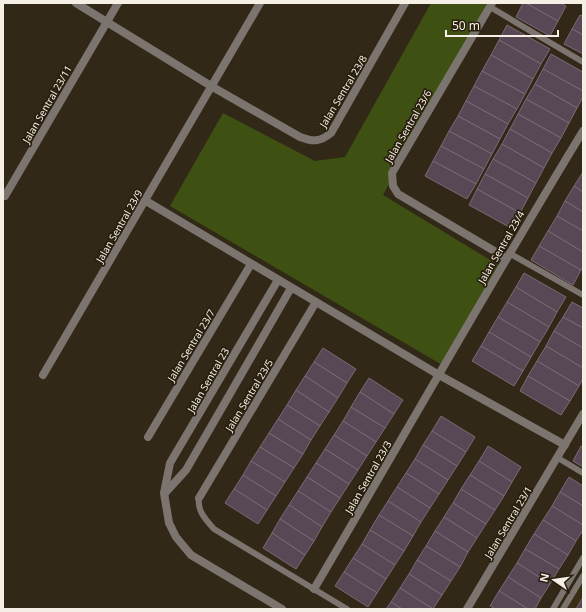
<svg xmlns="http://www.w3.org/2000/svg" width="586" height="612" font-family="'Noto Sans',sans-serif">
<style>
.built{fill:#3a2d16}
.green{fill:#3f5112}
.building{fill:#584754;stroke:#7b6976}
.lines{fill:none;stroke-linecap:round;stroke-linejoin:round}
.service{stroke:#7c746e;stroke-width:6}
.minor{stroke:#7c746e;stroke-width:8}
.labels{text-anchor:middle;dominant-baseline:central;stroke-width:3.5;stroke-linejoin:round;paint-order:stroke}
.street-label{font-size:10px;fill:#f5efe5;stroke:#281f0f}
</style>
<rect width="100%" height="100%" fill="#322818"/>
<!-- built -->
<polygon class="built" points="583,569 583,609 560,609 573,587"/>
<!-- green -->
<polygon class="green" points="431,3 487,3 383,195 500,266 444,366 170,206 223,113 315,161 345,157"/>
<!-- building -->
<g class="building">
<polygon points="523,3 526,3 558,21 550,36 516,17"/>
<polygon points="526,3 560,3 566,6 558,21"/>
<polygon points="580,15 583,16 583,35 572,29"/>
<polygon points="507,25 550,49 541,64 499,40"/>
<polygon points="572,29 583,35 583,54 564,44"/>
<polygon points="499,40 541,64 533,79 491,55"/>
<polygon points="551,54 583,72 583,91 543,69"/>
<polygon points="491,55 533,79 525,94 482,71"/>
<polygon points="543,69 583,91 583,97 577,108 535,84"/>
<polygon points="482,71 525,94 517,109 474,86"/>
<polygon points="535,84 577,108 569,123 526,99"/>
<polygon points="474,86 517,109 508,124 466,101"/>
<polygon points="526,99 569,123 561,138 518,114"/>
<polygon points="466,101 508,124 500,139 458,116"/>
<polygon points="518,114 561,138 552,153 510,129"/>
<polygon points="458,116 500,139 492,154 449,131"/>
<polygon points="510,129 552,153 544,168 502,144"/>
<polygon points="449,131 492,154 484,169 441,146"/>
<polygon points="502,144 544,168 536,183 493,159"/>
<polygon points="441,146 484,169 476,184 433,161"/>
<polygon points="493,159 536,183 528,198 485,174"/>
<polygon points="433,161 476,184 467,199 425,176"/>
<polygon points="583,172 583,192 574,186"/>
<polygon points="485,174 528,198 520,213 477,189"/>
<polygon points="574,186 583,192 583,212 565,201"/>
<polygon points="477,189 520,213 511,228 469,205"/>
<polygon points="565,201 583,212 583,231 557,216"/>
<polygon points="557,216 583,231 583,252 548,231"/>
<polygon points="548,231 583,252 583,267 581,270 539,246"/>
<polygon points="539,246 581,270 573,285 531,260"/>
<polygon points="524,273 566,297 557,312 516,287"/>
<polygon points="516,287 557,312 549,327 507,302"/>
<polygon points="507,302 549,327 540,342 498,317"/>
<polygon points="572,302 583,308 583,328 563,317"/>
<polygon points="498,317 540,342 531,357 489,332"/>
<polygon points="563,317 583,328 583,348 554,331"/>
<polygon points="554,331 583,348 583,368 546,346"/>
<polygon points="489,332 531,357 523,371 481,346"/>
<polygon points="481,346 523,371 514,386 472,361"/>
<polygon points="546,346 583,368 583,379 579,386 537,361"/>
<polygon points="323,348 356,369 347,383 314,362"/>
<polygon points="537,361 579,386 570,401 528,376"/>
<polygon points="314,362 347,383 338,398 305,376"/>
<polygon points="305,376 338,398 329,412 296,390"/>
<polygon points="528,376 570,401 561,415 520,391"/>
<polygon points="369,378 403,400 394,414 360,392"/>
<polygon points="296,390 329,412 320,426 287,405"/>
<polygon points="360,392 394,414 385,428 351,407"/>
<polygon points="287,405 320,426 311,440 278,419"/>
<polygon points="351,407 385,428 376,442 343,421"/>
<polygon points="441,416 475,437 466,452 432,431"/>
<polygon points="278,419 311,440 303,454 269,433"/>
<polygon points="343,421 376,442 367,456 334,435"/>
<polygon points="432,431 466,452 457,466 423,445"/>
<polygon points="269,433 303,454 294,468 260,447"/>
<polygon points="334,435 367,456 358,470 325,449"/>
<polygon points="423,445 457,466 448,480 415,459"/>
<polygon points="488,446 521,467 512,482 479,461"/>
<polygon points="581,446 583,447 583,467 573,461"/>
<polygon points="260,447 294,468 285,482 251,461"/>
<polygon points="325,449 358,470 349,484 316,463"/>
<polygon points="415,459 448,480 439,494 406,473"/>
<polygon points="251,461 285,482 276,496 243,475"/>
<polygon points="479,461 512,482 504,496 470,475"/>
<polygon points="316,463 349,484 340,498 307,477"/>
<polygon points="406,473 439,494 430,508 397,487"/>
<polygon points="243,475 276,496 267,510 234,489"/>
<polygon points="470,475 504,496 495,510 461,489"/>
<polygon points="307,477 340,498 331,512 298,491"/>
<polygon points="569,477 583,486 583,506 560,492"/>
<polygon points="397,487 430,508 421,522 388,501"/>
<polygon points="234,489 267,510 258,524 225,503"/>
<polygon points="461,489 495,510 486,524 453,503"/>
<polygon points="298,491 331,512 322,527 289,505"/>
<polygon points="560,492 583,506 583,525 552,506"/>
<polygon points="388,501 421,522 413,536 379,515"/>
<polygon points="453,503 486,524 477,538 444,517"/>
<polygon points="289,505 322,527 314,541 280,519"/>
<polygon points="552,506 583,525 583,530 576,541 543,520"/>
<polygon points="379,515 413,536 404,551 370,530"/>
<polygon points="444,517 477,538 468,552 435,531"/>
<polygon points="280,519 314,541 305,555 272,533"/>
<polygon points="543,520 576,541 568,555 534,534"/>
<polygon points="370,530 404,551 395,565 362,544"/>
<polygon points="435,531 468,552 460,567 426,546"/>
<polygon points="272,533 305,555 296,569 263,548"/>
<polygon points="534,534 568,555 559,569 525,549"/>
<polygon points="362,544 395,565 386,579 353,558"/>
<polygon points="426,546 460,567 451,581 417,560"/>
<polygon points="525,549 559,569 550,584 517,563"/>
<polygon points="353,558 386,579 377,593 344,572"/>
<polygon points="417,560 451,581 442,595 409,574"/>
<polygon points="517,563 550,584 541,598 508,577"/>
<polygon points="344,572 377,593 368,607 335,586"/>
<polygon points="409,574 442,595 433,609 400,588"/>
<polygon points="508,577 541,598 535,609 528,609 499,591"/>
<polygon points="400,588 433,609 402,609 391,602"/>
<polygon points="499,591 528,609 496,609 490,606"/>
<polygon points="583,597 583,609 576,609"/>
<polygon points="391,602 402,609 386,609"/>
</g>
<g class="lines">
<!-- service -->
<g class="service">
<polyline points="490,7 583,62"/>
<polyline points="509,253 583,295"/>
<polyline points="558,458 583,473"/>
<path d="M199,498c-2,13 7,22 15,31l133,80"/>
<polyline points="553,609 583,558"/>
<polyline points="563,609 583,576"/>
</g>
<!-- minor -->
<g class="minor">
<path d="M76,3l135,83 89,51c13,5 20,5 31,-4l74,-130"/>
<polyline points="492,3 392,173 393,186 398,194 506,258"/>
<polyline points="5,196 118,3"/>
<polyline points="146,201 439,375 565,445"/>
<polyline points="278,280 170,463 164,493 169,523 176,537 191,555 282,609"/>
<polyline points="43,375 260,3"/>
<polyline points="148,437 251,264"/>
<polyline points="165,493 186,470 291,288"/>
<polyline points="199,498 316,302"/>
<path d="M314,589c90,-153 177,-307 269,-458"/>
<polyline points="467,609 583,414"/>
</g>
</g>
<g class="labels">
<!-- street labels -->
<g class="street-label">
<text transform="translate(343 91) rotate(-59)">Jalan Sentral 23/8</text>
<text transform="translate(47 104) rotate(-60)">Jalan Sentral 23/11</text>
<text transform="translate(408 126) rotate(-60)">Jalan Sentral 23/6</text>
<text transform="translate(119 226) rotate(-60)">Jalan Sentral 23/9</text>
<text transform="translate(501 247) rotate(-60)">Jalan Sentral 23/4</text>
<text transform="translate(191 345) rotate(-59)">Jalan Sentral 23/7</text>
<text transform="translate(208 380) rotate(-60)">Jalan Sentral 23</text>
<text transform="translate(249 395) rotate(-59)">Jalan Sentral 23/5</text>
<text transform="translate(368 477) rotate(-60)">Jalan Sentral 23/3</text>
<text transform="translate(508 522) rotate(-59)">Jalan Sentral 23/1</text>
</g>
</g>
<!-- border -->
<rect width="586" height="612" fill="none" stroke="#f5efe5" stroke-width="8"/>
<!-- north arrow -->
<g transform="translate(554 580) rotate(283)" stroke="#281f0f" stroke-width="3" paint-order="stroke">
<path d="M0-3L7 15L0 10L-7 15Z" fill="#f5efe5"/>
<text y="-6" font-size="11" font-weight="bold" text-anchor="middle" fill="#f5efe5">N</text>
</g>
<!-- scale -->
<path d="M446 30v6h112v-6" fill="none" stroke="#f5efe5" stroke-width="2"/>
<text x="452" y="30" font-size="12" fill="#f5efe5" stroke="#281f0f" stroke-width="3" paint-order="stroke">50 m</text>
</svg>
